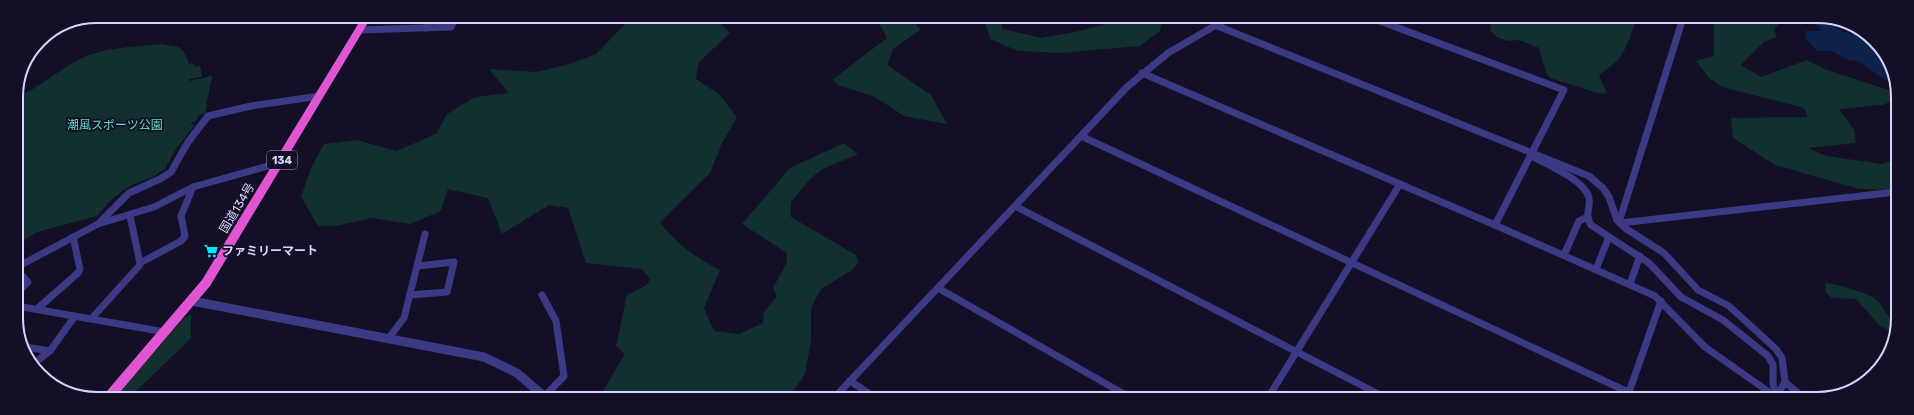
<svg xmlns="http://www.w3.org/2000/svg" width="1914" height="415" font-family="Rubik,'Noto Sans JP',sans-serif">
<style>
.green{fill:#12302f}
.water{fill:#0c2248}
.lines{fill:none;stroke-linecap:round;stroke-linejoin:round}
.minor{stroke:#3d3a85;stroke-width:7}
.tertiary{stroke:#3d3a85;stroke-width:9}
.trunk{fill:#e055d1;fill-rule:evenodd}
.labels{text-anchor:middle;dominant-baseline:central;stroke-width:3.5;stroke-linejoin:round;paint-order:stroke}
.shield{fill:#130f26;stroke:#9e99be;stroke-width:1}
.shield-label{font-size:11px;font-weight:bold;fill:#d9d4ff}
.park-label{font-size:12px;fill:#5fe0c0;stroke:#130f26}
.street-label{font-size:12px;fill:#d9d4ff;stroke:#130f26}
.poi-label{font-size:12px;font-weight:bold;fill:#d9d4ff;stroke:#130f26;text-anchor:start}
.rim{fill:none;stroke:#d9d4ff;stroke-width:2}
</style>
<rect width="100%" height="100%" fill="#130f26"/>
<!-- green -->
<g class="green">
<path d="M656,16l58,1 16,16 -31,29 -3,17 23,15 18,23 -15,26 -12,30 -50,49c16,22 36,36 60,48l-16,38 10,23 25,3 24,-11 1,-11 13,-16 -4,-8 14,-26v-9l-45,-29 48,-56 54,-25 14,11 -35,15 -12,9 -20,24v15l65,38 2,7 -7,9 -30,18 -10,19v33l-6,33 -16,24h-194l6,-4 24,-40 -9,-8 11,-51 20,-10 3,-6 -8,-10 -56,-6 -18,-55 -19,-3 -47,29 -14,-36 -40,-9 -7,22 -31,13 -38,-6 -36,8h-18l-17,-29 10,-29 13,-24 33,-4 39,11 40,-17 11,-20 28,-17 34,-4 -20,-24 48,3 36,-9 23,-9 33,-34z"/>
<polygon points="876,17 910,17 920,30 893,49 887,65 931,95 947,124 904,116 875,97 838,85 832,80 887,38"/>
<polygon points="984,17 998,17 1003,29 1041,38 1075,32 1133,17 1162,20 1160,31 1140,46 1061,53 1018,51 990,39"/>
<path d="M1404,17h47l-2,4c-16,1 -32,9 -45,-4z"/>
<path d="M1493,17h147l3,3 -8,3c-10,28 -11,35 -36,52l8,18 -6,1 -51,-16 -4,-5 -7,-25 -20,-8 -11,1 -11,-4 -7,-7 1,-6 -3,-5z"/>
<polygon points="1747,17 1779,17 1778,25 1774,31 1777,37 1763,43 1741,65 1761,77 1807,60 1827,70 1889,90 1893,101 1882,105 1839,109 1854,130 1856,143 1808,148 1826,156 1882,164 1896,159 1896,190 1859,189 1775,165 1733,138 1731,118 1808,117 1804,108 1722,87 1709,78 1696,61 1714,56 1714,22 1746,20"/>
<path d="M160,44c20,3 22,0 29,20l4,-1 2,4 5,-1 2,11 -13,2v2l23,-5 -7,37 -7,3 -2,5 -6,3 5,1 -19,24 -11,20 -10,7 -21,8 -13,8 -9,7 -15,17 -60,16 -20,12 -1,-147c24,-9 43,-28 66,-39 24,-11 53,-11 78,-14z"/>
<path d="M1825,283c11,1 46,10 53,18 7,8 9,17 18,21v11l-16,-7 -24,-27 -24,-1 -6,-6z"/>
<polygon points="191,314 191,338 129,398 114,398 184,318"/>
</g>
<!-- water -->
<path class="water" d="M1803,18h28v7c7,4 16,10 24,8l-2,-5 21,12 22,41v4l-18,-10 -18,-13 -12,-2 -16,-9h-15l-11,-12 -1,-8h17l-7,-7z"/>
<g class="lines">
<!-- minor -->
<g class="minor">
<polyline points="1369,17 1564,90 1495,225 1655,296 1705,347 1776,397"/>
<polyline points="1215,25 1589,176 1603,188 1609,197 1617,220 1625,228 1664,253 1698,290 1729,306 1776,349 1782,358 1785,382 1775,399"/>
<polyline points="426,28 432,16"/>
<polyline points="360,30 451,27 456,16"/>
<polyline points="1142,73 1495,225"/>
<polyline points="1081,136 1643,399"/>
<path d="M1531,156c15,8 54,24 58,42 2,10 -5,15 2,27l58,38 32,34 42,23 45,36 5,9v18l3,14"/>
<polyline points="1015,206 1388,399"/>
<polyline points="1617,220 1621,216 1683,18"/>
<polyline points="1620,223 1896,192"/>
<polyline points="98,224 129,193 160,179 171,172 188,142 208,116 251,106 320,96"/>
<polyline points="1564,255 1579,221 1586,218"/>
<polyline points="140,263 181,241 185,236 181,216 193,187"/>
<polyline points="17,267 98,224 154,207 193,187 268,166 279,165"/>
<polyline points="1596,269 1609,237"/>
<polyline points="17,270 28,282 17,293"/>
<polyline points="1630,284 1640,256"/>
<polyline points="938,288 1131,398"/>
<polyline points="410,295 447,292 454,262 418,266"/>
<polyline points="542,295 556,321 564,376 545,396"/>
<polyline points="17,306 165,332"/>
<polyline points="37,309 79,272 80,269 73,237"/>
<polyline points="92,318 139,266 140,263 130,216"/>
<polyline points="388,339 404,318 425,234"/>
<polyline points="25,347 50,351"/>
<polyline points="33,364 50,351 75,316"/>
<polyline points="850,381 876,398"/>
<polyline points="1785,382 1805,399"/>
<polyline points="1629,392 1661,301"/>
<polyline points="834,398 1127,87 1168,53 1230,17"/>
<polyline points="1268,398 1400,184"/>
</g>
<!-- tertiary -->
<polyline class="tertiary" points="192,301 484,357 517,373 546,398"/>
<!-- trunk -->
<polygon class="trunk" points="363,16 372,16 210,286 115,398 101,398 202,280"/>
</g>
<!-- icons -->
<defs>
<symbol id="supermarket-bare" viewBox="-9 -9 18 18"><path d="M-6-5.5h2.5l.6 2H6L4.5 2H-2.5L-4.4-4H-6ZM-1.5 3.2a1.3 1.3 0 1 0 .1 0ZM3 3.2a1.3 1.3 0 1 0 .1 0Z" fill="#00e5ff" stroke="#130f26" stroke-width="2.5" paint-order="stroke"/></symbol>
</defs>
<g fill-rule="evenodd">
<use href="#supermarket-bare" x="201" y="241" width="20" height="20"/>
</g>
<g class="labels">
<!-- shield labels -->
<rect class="shield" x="267" y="151" width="30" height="18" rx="3"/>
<g class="shield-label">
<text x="282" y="160">134</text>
</g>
<!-- park labels -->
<g class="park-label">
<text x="115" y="125">潮風スポーツ公園</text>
</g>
<!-- street labels -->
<g class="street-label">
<text transform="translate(237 208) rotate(-59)">国道134号</text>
</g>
<!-- poi labels -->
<g class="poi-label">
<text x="222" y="251">ファミリーマート</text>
</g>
</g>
<!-- crop -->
<path d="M0 0H1914V415H0ZM97 23H1817A74 74 0 0 1 1891 97V318A74 74 0 0 1 1817 392H97A74 74 0 0 1 23 318V97A74 74 0 0 1 97 23Z" fill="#130f26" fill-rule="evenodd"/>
<path class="rim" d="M97 23H1817A74 74 0 0 1 1891 97V318A74 74 0 0 1 1817 392H97A74 74 0 0 1 23 318V97A74 74 0 0 1 97 23Z"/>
</svg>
